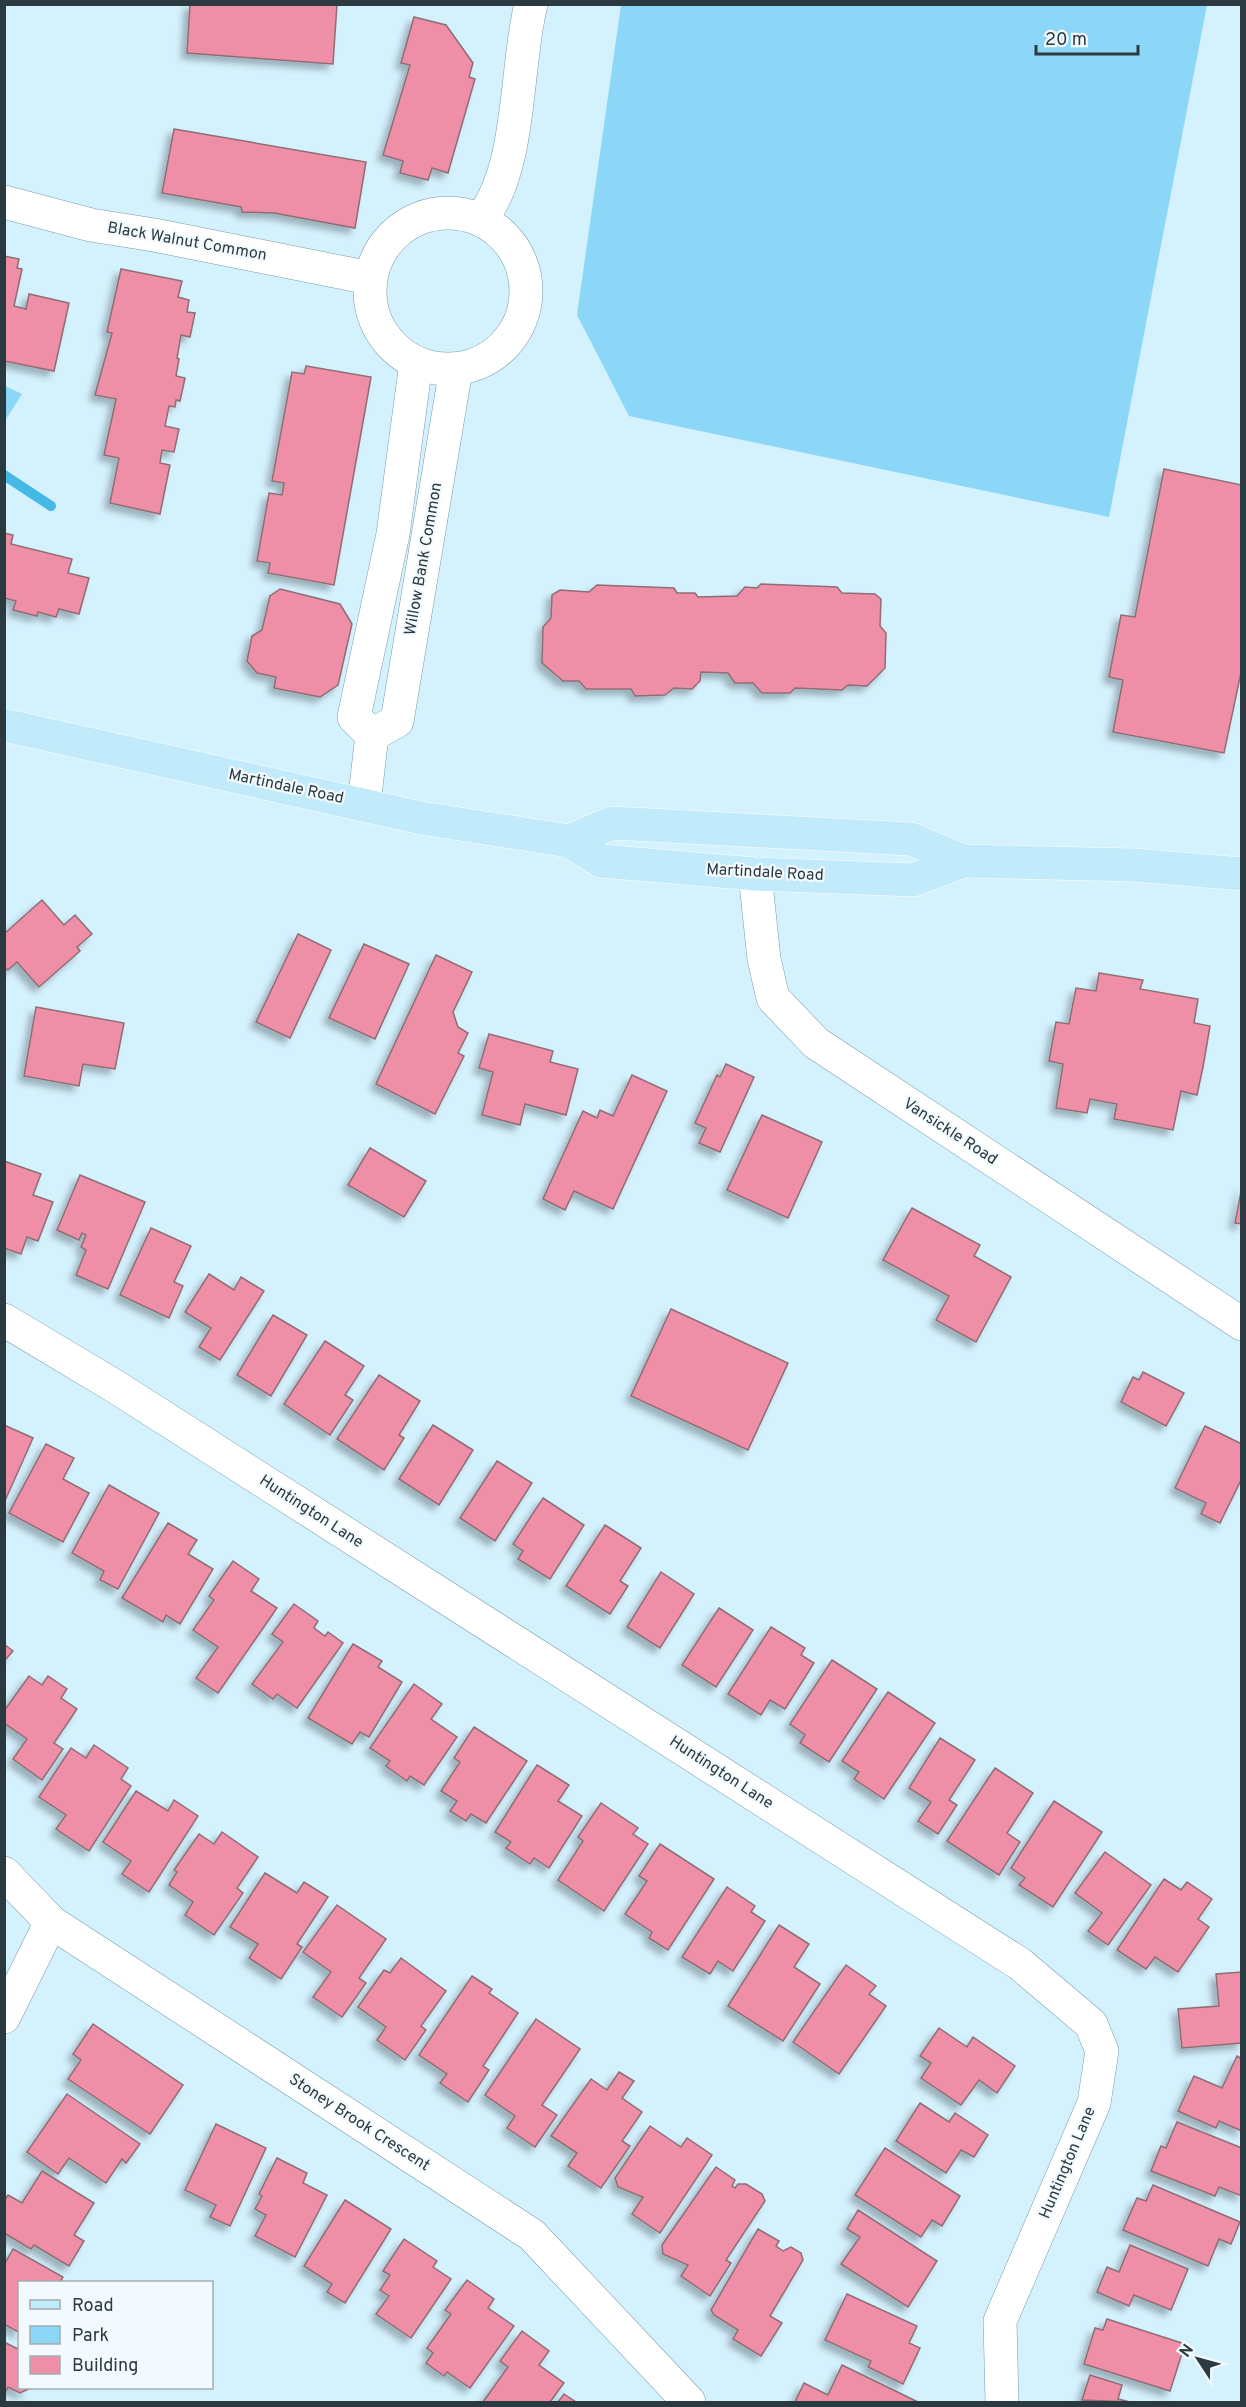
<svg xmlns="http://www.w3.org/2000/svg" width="1246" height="2407" font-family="Overpass,sans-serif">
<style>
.green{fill:#8cd7f7}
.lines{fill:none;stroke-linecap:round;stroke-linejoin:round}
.stream{stroke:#44b9e5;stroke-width:10}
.building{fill:#ef8ea7;stroke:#8f6d75;stroke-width:1.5;filter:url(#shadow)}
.minor-casing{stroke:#789baa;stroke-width:34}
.major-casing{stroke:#fff;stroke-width:34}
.minor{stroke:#fff;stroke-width:33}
.major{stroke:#c1eafb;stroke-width:33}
.labels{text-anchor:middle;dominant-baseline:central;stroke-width:4.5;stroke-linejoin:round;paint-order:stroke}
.street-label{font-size:16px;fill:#2b3940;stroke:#f3fafd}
</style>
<defs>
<filter id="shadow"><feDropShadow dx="-5.5" dy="5.5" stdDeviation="3" flood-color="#0004"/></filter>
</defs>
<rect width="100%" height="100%" fill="#d4f1fe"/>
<!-- green -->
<g class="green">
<polygon points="621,5 1207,5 1109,517 629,416 577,315"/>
<polygon points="5,386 22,394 5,421"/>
</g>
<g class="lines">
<!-- stream -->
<polyline class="stream" points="4,475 51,506"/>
</g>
<!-- building -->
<g class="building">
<polygon points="190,4 337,4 333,64 187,53"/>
<polygon points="414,17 446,25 473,63 469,77 475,79 448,173 432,168 428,180 400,173 403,161 383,155 410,65 401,63"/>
<polygon points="174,129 366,162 355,228 274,213 242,212 241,207 162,193"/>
<polygon points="4,256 19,259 17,268 22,269 14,306 26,309 29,294 69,303 54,371 4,361"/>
<polygon points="121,269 182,281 178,297 189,300 187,312 195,313 190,337 181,335 177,358 179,359 176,376 185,378 180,401 176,400 175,407 169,406 165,426 179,429 174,452 162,450 160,463 170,465 160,514 110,503 119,458 104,455 116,399 95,395 112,333 107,332"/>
<polygon points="306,366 371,377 334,585 268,573 270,563 257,561 269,493 282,495 284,483 272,481 292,372 304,374"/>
<polygon points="1164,469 1242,485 1242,668 1224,753 1113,732 1123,680 1109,677 1121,615 1135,617"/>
<polygon points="4,533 13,535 11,544 72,559 68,573 89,578 79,614 59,609 56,617 38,612 37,616 13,610 16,601 4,598"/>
<polygon points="761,584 837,587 842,593 875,594 881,599 880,626 886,633 885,668 867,686 848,685 842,690 795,688 790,693 762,693 753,683 735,683 728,673 701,672 700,681 692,689 674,688 665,695 635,696 631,689 586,689 579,681 563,681 542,663 543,627 551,618 552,595 560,590 589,592 597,585 674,588 677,593 695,593 698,597 737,596 745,587 757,588"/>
<polygon points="280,589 340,604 352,624 338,685 320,697 274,688 276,677 257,673 247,661 252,636 262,630 270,596"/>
<polygon points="42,900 64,925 75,915 92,934 77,947 80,951 39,987 17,962 8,970 4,967 4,934"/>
<polygon points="298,934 331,950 290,1038 256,1022"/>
<polygon points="364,944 409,964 375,1039 329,1018"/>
<polygon points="436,955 472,972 453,1012 458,1027 468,1033 458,1053 464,1056 435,1114 376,1084"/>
<polygon points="1099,973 1143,980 1140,989 1198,999 1194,1023 1210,1026 1203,1067 1197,1095 1181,1091 1173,1130 1114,1119 1117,1104 1090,1099 1087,1113 1056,1108 1063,1064 1049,1061 1056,1022 1069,1024 1076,988 1096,991"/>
<polygon points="36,1007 124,1023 115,1069 83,1064 79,1086 24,1076"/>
<polygon points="489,1034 553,1051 550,1062 578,1069 566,1115 525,1104 520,1125 482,1115 493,1072 479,1068"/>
<polygon points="726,1064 754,1077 720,1152 699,1143 706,1128 695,1123 717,1075 720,1077"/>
<polygon points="632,1075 667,1091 613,1209 574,1191 565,1210 543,1199 583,1111 597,1118 600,1110 613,1116"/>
<polygon points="762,1115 822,1142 788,1218 727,1190"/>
<polygon points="370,1148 426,1181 404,1217 348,1185"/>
<polygon points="4,1161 41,1174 33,1195 53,1202 38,1241 27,1237 21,1254 4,1248"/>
<polygon points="80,1175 145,1202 108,1289 76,1275 86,1250 81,1247 86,1235 82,1233 79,1240 57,1230"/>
<polygon points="1242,1186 1242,1224 1235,1223"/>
<polygon points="912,1208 980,1245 974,1256 1011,1277 976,1342 936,1320 949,1296 883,1260"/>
<polygon points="151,1228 191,1246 174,1282 183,1286 169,1318 120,1295"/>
<polygon points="209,1274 234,1290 241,1277 264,1291 220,1360 199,1347 211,1328 185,1312"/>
<polygon points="671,1309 788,1363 748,1450 631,1396"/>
<polygon points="273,1315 307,1335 271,1396 237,1375"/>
<polygon points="325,1341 364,1366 345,1395 353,1400 330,1435 284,1404"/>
<polygon points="1143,1372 1184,1393 1166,1426 1121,1402 1133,1377 1139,1380"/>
<polygon points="379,1375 420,1401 399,1435 404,1438 384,1470 337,1439"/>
<polygon points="4,1425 33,1438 4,1503"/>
<polygon points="433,1425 473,1450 439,1505 399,1479"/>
<polygon points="1205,1426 1242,1444 1242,1478 1220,1523 1201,1514 1206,1503 1175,1488"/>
<polygon points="46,1444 74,1458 63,1479 89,1493 63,1542 9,1513"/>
<polygon points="497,1461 532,1483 495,1541 460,1518"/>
<polygon points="109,1485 159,1513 118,1589 100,1580 104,1571 72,1553"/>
<polygon points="543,1498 584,1525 550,1579 518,1559 523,1551 513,1544"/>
<polygon points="168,1523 197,1540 188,1554 213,1569 180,1624 166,1615 163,1622 122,1598"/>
<polygon points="605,1525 641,1548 620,1581 628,1586 610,1614 566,1586"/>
<polygon points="233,1561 259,1579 251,1591 277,1608 218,1693 196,1678 218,1647 193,1630 214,1600 209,1596"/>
<polygon points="661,1572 694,1594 660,1648 627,1627"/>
<polygon points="294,1604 318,1621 314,1628 325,1636 328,1632 343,1643 297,1708 277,1694 273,1699 252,1684 283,1642 272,1634"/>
<polygon points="719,1608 753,1630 716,1687 682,1665"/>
<polygon points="771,1627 805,1648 801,1655 814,1663 785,1709 770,1700 761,1715 728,1694"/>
<polygon points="4,1644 13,1651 4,1661"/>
<polygon points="353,1644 382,1661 378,1667 402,1682 369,1737 360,1732 352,1744 308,1718"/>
<polygon points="832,1660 877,1689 829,1762 800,1743 805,1735 790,1724"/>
<polygon points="29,1676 42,1685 48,1676 67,1689 61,1698 77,1709 54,1743 63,1749 42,1780 13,1759 27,1739 4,1723 4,1711"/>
<polygon points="414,1684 442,1704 431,1719 457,1737 424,1785 410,1776 407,1781 386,1766 390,1761 370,1748"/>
<polygon points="888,1692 935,1723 884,1799 854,1779 859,1772 842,1761"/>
<polygon points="474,1727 527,1761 486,1823 471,1814 466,1821 450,1811 457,1801 441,1791 460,1762 454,1758"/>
<polygon points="940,1738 975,1760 949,1800 957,1805 938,1834 918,1821 931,1802 909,1788"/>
<polygon points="94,1745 128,1768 121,1779 131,1786 89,1851 56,1829 66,1815 39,1797 71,1748 86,1758"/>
<polygon points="537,1765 569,1785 558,1801 582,1816 549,1868 534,1858 530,1864 506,1848 511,1842 495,1832"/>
<polygon points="995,1768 1033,1793 1007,1833 1020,1842 999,1875 947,1841"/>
<polygon points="136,1791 168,1811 174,1800 198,1816 149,1892 122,1874 131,1861 103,1842"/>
<polygon points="1054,1801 1102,1832 1053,1907 1019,1885 1025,1878 1011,1868"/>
<polygon points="601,1803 638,1828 633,1834 648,1844 604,1911 558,1880 583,1841 578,1837"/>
<polygon points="222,1832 258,1857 237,1888 243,1893 214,1935 185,1915 193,1902 169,1885 177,1872 174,1870 199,1834 214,1844"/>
<polygon points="660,1844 714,1879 668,1950 649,1938 652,1932 625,1914 647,1881 639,1876"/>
<polygon points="1105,1852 1151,1885 1108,1945 1088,1931 1102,1913 1075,1893"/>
<polygon points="265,1873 297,1893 304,1882 328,1897 297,1944 302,1947 281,1979 249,1958 258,1944 230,1927"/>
<polygon points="1164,1879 1181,1890 1187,1882 1212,1899 1198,1919 1209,1927 1178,1972 1155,1957 1146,1969 1117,1950"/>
<polygon points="727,1887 755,1906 751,1912 765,1921 733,1971 718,1961 710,1974 682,1957"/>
<polygon points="337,1905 386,1939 359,1978 366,1983 342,2017 313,1997 331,1972 303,1952"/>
<polygon points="779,1925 809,1944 794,1967 820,1984 783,2041 728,2006"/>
<polygon points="401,1958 446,1991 421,2026 426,2030 405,2060 377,2040 386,2027 358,2007 384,1970 390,1973"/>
<polygon points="846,1965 876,1986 869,1994 886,2006 839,2074 793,2042"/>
<polygon points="1242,1972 1242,2043 1182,2048 1178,2009 1219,2006 1216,1974"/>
<polygon points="472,1976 492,1989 489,1993 518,2013 483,2066 489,2070 468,2102 440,2083 447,2074 419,2055"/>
<polygon points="536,2019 580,2049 542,2105 557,2115 535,2147 507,2128 515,2116 485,2095"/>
<polygon points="93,2024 183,2085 150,2134 68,2079 81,2060 73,2054"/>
<polygon points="939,2028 967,2047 973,2037 1015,2066 997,2093 979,2080 961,2105 921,2078 931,2063 920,2056"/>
<polygon points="1237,2056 1242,2059 1242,2131 1219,2121 1216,2128 1178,2111 1194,2076 1222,2088"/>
<polygon points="619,2072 634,2081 622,2098 642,2112 622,2141 630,2146 601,2188 568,2166 577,2153 551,2136 591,2079 607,2090"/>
<polygon points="67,2094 140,2144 126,2163 122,2159 106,2183 69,2158 58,2174 27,2152"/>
<polygon points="920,2103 949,2122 955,2113 988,2135 974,2157 961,2150 946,2173 896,2141"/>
<polygon points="1177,2122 1242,2148 1242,2196 1219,2187 1215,2196 1151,2171 1161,2146 1166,2148"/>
<polygon points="216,2124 266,2148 230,2226 210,2217 216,2205 185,2190"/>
<polygon points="650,2126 681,2147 687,2138 712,2155 660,2233 632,2214 643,2197 618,2187 615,2178"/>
<polygon points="885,2148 960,2196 942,2226 932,2220 921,2237 855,2195"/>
<polygon points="277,2158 307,2173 303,2183 327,2195 295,2257 255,2236 266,2215 255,2209 262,2196 259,2194"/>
<polygon points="716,2167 735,2180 732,2186 735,2188 738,2184 746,2184 762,2194 765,2201 726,2260 731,2263 710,2296 681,2276 688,2265 663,2254 662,2245"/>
<polygon points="42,2171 94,2203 74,2235 84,2241 69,2266 34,2245 31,2249 4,2233 4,2201 8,2195 22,2203"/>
<polygon points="1153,2185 1240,2222 1231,2244 1219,2239 1208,2266 1123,2230 1137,2198 1146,2201"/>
<polygon points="345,2200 391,2229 345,2303 327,2292 332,2284 304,2266"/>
<polygon points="858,2210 937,2261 908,2307 841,2264 860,2237 847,2229"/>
<polygon points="758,2229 779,2241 776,2246 783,2251 791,2247 801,2253 803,2260 770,2316 782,2323 761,2356 733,2339 738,2330 714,2315 711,2310"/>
<polygon points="404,2239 437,2261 433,2267 451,2279 411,2338 376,2314 389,2296 380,2290 390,2275 383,2271"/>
<polygon points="1130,2245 1188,2269 1171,2310 1134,2295 1129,2306 1097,2292 1107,2267 1119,2272"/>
<polygon points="13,2249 63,2277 60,2282 20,2282 20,2333 4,2324 4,2265"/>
<polygon points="467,2280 494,2299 488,2308 514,2326 470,2388 447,2372 444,2376 426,2363 433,2353 427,2348 451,2314 445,2310"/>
<polygon points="847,2294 917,2326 909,2343 920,2348 903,2384 868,2367 871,2361 825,2340"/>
<polygon points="1107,2319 1185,2344 1170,2391 1084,2364 1095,2328 1103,2330"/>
<polygon points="522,2331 549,2351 539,2365 564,2383 550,2402 483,2402 508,2367 500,2361"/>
<polygon points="4,2342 20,2350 20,2388 29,2389 20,2393 8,2387 4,2395"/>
<polygon points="842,2365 918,2402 795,2402 804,2383 828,2395"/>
<polygon points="1090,2375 1122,2385 1118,2399 1130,2402 1082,2400"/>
<polygon points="564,2394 576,2402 558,2402"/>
</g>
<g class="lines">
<defs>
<g id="minor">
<polyline points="4,202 91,225 154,235 370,278"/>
<circle cx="448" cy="291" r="78"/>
<path d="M481,219c41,-51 34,-151 50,-215"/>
<polyline points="372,735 397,721 456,369"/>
<polyline points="364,804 372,735 354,717 393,534 416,363"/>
<polyline points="755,874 764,959 773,998 816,1043 1242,1324"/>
<polyline points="4,1320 116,1387 1020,1964 1091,2024 1102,2051 1094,2103 1000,2321 1002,2402"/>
<polyline points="4,1873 51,1922 532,2235 689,2402"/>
<polyline points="4,2017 51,1922"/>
</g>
<g id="major">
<polyline points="4,725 421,818 569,841 601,861 755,874 913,880 963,861"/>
<polyline points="569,841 612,823 911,839 963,861 1133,865 1242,874"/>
</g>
</defs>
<!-- minor casing -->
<use href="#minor" class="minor-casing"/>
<!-- major casing -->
<use href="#major" class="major-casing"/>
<!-- minor -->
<use href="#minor" class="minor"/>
<!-- major -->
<use href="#major" class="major"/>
</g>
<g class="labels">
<!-- street labels -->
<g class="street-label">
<text transform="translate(187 242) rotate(10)">Black Walnut Common</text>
<text transform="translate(424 559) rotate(-80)">Willow Bank Common</text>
<text transform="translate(286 787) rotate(12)">Martindale Road</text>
<text transform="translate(765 873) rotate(3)">Martindale Road</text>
<text transform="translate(950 1132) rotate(33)">Vansickle Road</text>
<text transform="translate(311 1512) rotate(33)">Huntington Lane</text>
<text transform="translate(721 1773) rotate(33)">Huntington Lane</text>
<text transform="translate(359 2123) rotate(33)">Stoney Brook Crescent</text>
<text transform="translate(1068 2163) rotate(-67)">Huntington Lane</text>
</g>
</g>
<!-- border -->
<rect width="1246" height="2407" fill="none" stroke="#2b3940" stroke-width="12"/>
<!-- legend -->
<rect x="18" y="2281" width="195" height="108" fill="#f3fafd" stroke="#a3adb1" stroke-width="1.5"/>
<rect x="30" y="2300" width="30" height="9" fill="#c1eafb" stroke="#a3adb1" stroke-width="1.5"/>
<text x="72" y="2311" font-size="18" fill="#2b3940">Road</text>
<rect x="30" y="2326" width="30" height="18" fill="#8cd7f7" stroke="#a3adb1" stroke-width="1.5"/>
<text x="72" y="2341" font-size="18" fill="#2b3940">Park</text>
<rect x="30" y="2356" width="30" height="18" fill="#ef8ea7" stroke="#a3adb1" stroke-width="1.5"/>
<text x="72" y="2371" font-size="18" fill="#2b3940">Building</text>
<!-- north arrow -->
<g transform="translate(1198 2359) rotate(306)" stroke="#f3fafd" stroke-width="4.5" paint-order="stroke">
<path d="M0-4.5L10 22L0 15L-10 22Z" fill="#2b3940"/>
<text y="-9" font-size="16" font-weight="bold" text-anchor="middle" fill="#2b3940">N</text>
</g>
<!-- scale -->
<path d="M1036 45v9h102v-9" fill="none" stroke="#2b3940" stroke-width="3"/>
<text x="1045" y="45" font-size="18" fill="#2b3940" stroke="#f3fafd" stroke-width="4.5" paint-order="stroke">20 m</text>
</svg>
